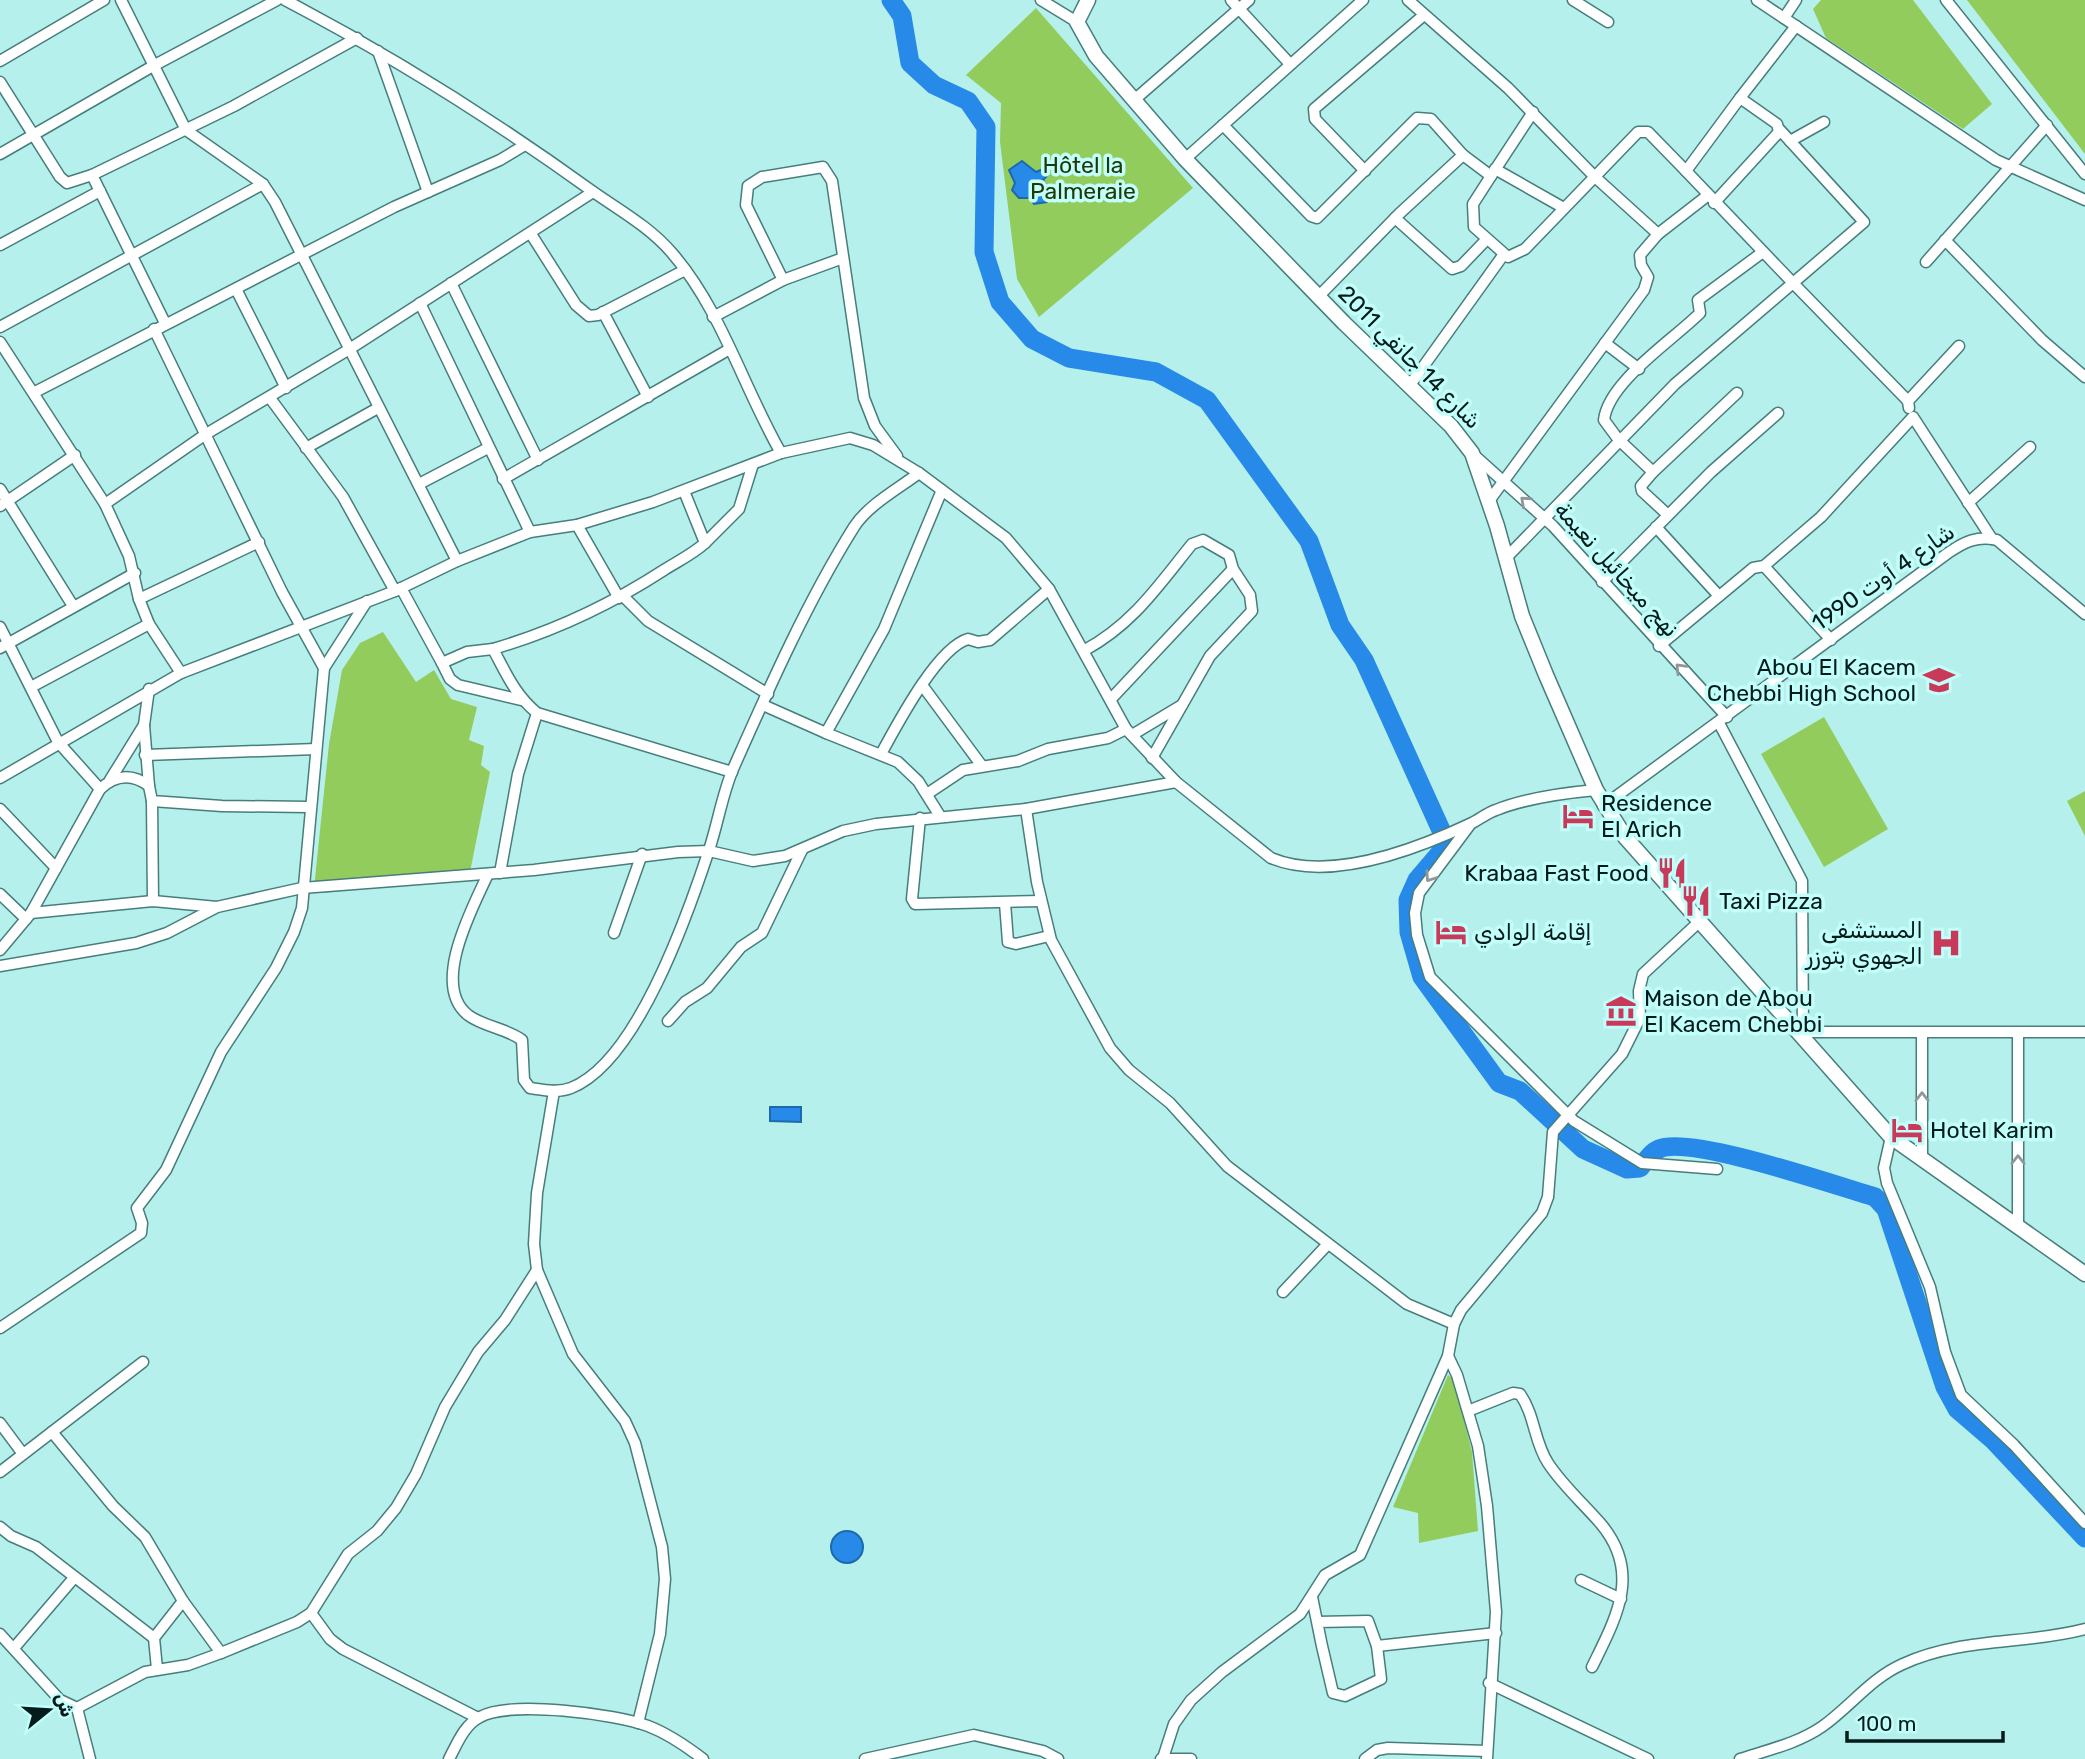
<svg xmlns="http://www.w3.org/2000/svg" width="2085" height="1759" font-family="Rubik,Cairo,sans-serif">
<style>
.green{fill:#92cc5c}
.water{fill:#278ae9;stroke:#1c69ab;stroke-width:2}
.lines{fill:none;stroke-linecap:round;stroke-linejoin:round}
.river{stroke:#278ae9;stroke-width:19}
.minor-casing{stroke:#467e7c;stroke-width:13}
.major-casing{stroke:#467e7c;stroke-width:17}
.minor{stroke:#fff;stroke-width:10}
.major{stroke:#fff;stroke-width:14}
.oneway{stroke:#8e9898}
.labels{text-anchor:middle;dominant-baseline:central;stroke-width:7;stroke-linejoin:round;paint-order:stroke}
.park-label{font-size:23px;fill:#203805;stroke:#c2fefa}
.street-label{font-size:23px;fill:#041b1b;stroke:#c2fefa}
.poi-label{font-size:23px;fill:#041b1b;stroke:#c2fefa;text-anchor:start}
</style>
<rect width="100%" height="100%" fill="#b5f0ed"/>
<!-- green -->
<g class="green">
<polygon points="1821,0 1913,0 1992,104 1963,129 1826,38 1813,9"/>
<polygon points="1967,0 2085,0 2085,154"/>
<polygon points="1036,8 1193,188 1039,317 1017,279 1000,142 1001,103 966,75"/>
<polygon points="383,632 416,682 434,670 451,699 477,707 469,740 484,746 481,765 490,772 469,877 323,893 314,888 329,744 342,670 360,643"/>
<polygon points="1824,717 1888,829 1824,867 1761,754"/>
<polygon points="2085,791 2085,836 2067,801"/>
<polygon points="1448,1375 1454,1380 1472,1452 1478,1531 1419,1543 1418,1513 1393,1507"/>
</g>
<!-- water -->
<g class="water">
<polygon points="1022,161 1036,172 1043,169 1048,175 1043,180 1052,193 1047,202 1034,204 1030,198 1019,198 1012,190 1015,183 1009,170"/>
<polygon points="770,1107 801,1107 801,1122 770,1121"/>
<circle cx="847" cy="1547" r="16"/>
</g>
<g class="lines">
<!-- river -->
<path class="river" d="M891,0l11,16 8,47 24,22 34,16 18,26 -2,125 16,50 32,37 37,19 87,14 51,28 102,141 31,84 24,35 77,170 2,11 -3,12 -23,27 -9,20 1,32 13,45 77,106 21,8 63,58 44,20 13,-1c5,-6 11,-16 19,-19 31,-14 178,37 216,48l11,12 59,178 12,22 36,31 92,98"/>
<defs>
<g id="minor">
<polyline points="121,0 186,130 263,184 275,202 457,561"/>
<path d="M285,0c107,56 210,121 307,191 27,19 58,36 80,62 49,56 72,136 109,200"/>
<polyline points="1041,0 1077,22"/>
<polyline points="1231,0 1290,64"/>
<polyline points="1408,0 1508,88 1595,177 1658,234 1707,196"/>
<polyline points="1573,0 1608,22"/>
<polyline points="1757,0 1996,160 2085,200"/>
<polyline points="1946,0 2085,174"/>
<polyline points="1784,18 1796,0"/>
<polyline points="378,51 428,192"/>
<polyline points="0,61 104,0"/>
<polyline points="0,82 60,177 67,183 92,175 234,106 357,38"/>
<polyline points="1740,98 1686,171 1793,283 1864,222 1780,130"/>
<polyline points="1133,101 1249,0"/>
<polyline points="1223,125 1311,216 1317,218 1417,118 1431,119 1463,155 1399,214 1318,297"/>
<polyline points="1790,141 1824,122"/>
<polyline points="0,154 153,66 277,0"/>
<polyline points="1463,155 1491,176 1533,112"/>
<polyline points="1185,159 1363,0"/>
<polyline points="1495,169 1562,207"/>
<polyline points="1365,171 1315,119 1314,109 1424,15"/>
<polyline points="92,175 165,323"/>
<polyline points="1491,176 1473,204 1474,227 1508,257 1525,249 1638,132 1648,132 1686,171"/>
<polyline points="1714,203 1779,132 1777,124 1740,98 1796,26"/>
<polyline points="1395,218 1452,269 1461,266 1486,240"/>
<polyline points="531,234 576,305 589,316 598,315 685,270"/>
<polyline points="1945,240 2042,340 2085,377"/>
<polyline points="0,245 100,191"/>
<polyline points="1926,262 2047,125"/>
<polyline points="783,280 746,205 748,186 762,177 823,167 832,181 864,398 875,426 897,456"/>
<polyline points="451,283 538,460"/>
<polyline points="236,289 286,388"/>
<polyline points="420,303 530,532"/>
<polyline points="603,312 648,397"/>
<polyline points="713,317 783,280 843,258"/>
<polyline points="0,327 263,184"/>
<polyline points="154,329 282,592 324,668"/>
<polyline points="0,342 105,504 129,556 139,599 149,624 181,673"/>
<polyline points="1605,343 1639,369"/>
<polyline points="1410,385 1504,254"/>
<polyline points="35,392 394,207 500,160 525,145"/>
<path d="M1737,393l-84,79 -35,-33 -14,-19c4,-38 69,-80 96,-107l-2,-13 65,-48"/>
<polyline points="270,398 343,497 395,591"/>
<polyline points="1909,408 1908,401 1959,346"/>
<polyline points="306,448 378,408"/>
<polyline points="1474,455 1553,526 1727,717"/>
<polyline points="1653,472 1641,486 1642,491 1668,515"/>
<polyline points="503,479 728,350"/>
<polyline points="419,484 488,448"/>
<polyline points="0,489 73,606"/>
<polyline points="684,491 705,543 739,509 753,464"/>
<polyline points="1489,501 1644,290 1648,277 1641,265 1640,255 1658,234"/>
<polyline points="1968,503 2030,447"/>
<polyline points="105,504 206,434 348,350 593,192"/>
<polyline points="0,506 75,455"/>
<polyline points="577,525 619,598"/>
<polyline points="1656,527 1719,596"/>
<polyline points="1506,558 1675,384 1793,283 1908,401"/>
<polyline points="1764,566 1831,640"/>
<polyline points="1602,582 1711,472 1778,413"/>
<path d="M401,588l41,75 25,-11 26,-3c13,24 22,46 44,64l195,59"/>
<polyline points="623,596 648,621 768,694"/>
<polyline points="139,599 259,542"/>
<path d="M0,627l58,115 42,47c15,-14 32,-16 49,-3l3,15 70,5 87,1"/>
<polyline points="1659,646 1753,568 1764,566 1821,517 1913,417 1992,539"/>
<polyline points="0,648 135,573"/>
<path d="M493,649c62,-18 117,-44 171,-79 14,-9 29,-16 41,-27"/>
<path d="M1085,650c48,-26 73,-64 107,-106l11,-4 26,15 4,14 17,26 2,16 -42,45 -58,102"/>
<polyline points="442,663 450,679 458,685 521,700"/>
<polyline points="922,685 982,766"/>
<polyline points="31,687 149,624"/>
<polyline points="1111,699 1233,569"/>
<polyline points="763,705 826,733 884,629 942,490"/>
<polyline points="1719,723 1802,881 1803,1039"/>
<polyline points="826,733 898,762 918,781 940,816"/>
<polyline points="1132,735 1182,705"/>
<path d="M881,754c16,-29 56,-106 87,-115l10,3 12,-2 59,-51"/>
<polyline points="145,755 316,749"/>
<path d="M0,778l181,-105 214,-82 62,-30 73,-29 47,-7 76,-23 128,-49 69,-15 23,7 46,28 87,65 43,51 77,140 50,53 95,76c60,25 146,-9 201,-35 8,-4 15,-10 24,-13 30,-12 67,-17 100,-20"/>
<polyline points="110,780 144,725"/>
<polyline points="149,786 144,725 149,689"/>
<polyline points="927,794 963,770 1018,761 1048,749 1108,738 1126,729"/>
<polyline points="152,801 153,901"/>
<path d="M1603,806l345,-253c16,-11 30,-18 49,-13l88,74"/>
<polyline points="0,809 56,868"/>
<polyline points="1026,809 1037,882 1051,940 1110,1048 1129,1070 1170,1103 1227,1166 1407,1304 1454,1324"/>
<polyline points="920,818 912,899 915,904 1041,901"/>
<polyline points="1469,826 1419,893 1415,913 1417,935 1430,977 1574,1121 1642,1163 1717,1169"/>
<polyline points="500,873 518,774 537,713"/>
<path d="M488,874c-15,33 -58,111 -20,141 16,12 38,13 54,25l2,40 6,8c14,2 28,5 41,0 66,-26 117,-174 138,-238 9,-27 13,-55 24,-81 36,-81 74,-167 121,-242 14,-22 44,-38 65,-54"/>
<polyline points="0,894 26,919"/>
<polyline points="1005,903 1008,942 1016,944 1049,936"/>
<polyline points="31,913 153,901 217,907"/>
<polyline points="614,933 642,854"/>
<polyline points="0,950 31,913 100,789"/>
<polyline points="0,966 136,943 167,933 217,907 302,888 534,870 678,852 709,851 753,861 785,856 843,831 876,824 1026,809 1176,782"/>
<polyline points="668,1021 685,1002 707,988 741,947 762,933 802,850"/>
<polyline points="1803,1032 2085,1032"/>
<polyline points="554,1091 537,1193 534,1244 537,1270 573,1354 625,1421 635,1443 662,1547 665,1579 660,1634 638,1723"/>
<polyline points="1891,1137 1884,1168 1887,1183 1930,1287 1945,1352 1961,1395 2014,1445 2085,1523"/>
<polyline points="1922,1159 1922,1034"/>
<polyline points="2018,1228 2018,1033"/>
<polyline points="1283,1292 1328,1244"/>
<polyline points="0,1328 141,1233 142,1223 137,1208 166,1170 221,1052 276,968 294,932 302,908 324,668 367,601"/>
<polyline points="1448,1356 1457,1375 1478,1446 1487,1506 1496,1612 1487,1759"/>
<path d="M1468,1411l45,-18 7,1c15,21 14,48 28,69 15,23 35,40 53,61 41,49 15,94 -9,143"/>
<polyline points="0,1423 23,1454"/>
<polyline points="52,1432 113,1506 145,1537 183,1601 221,1653"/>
<polyline points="0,1472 143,1362"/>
<polyline points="0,1527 11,1536 36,1547 154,1638"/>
<polyline points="1581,1580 1621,1599"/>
<path d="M1312,1597c6,32 13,64 21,96l12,3 36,-17 -4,-33 -9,-25 -51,1"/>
<polyline points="311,1613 330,1639 343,1649 478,1718"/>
<polyline points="0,1634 60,1700 77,1708 145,1672 188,1665 221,1653 297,1622 311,1613 348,1554 377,1531 396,1508 416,1474 445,1407 478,1352 505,1320 537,1270"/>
<polyline points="1377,1646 1496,1633"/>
<polyline points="14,1648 73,1579"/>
<polyline points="157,1669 154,1638 183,1601"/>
<polyline points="1489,1683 1648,1759"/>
<polyline points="77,1708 90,1759"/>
<polyline points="1163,1758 1174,1724 1191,1700 1222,1672 1300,1614 1325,1575 1360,1555 1448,1356 1454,1324 1461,1310 1542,1213 1548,1197 1553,1132 1622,1054 1640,1018 1639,991 1643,974 1700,921"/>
<path d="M449,1759c8,-15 15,-34 31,-42 30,-17 136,-3 168,9 21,8 38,20 55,33"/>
<polyline points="865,1759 974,1735 1043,1751 1058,1759"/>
<polyline points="1161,1759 1191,1759"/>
<polyline points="1365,1759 1377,1750 1388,1748 1487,1751"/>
<path d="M1740,1759c28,-9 59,-16 83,-33 28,-20 48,-48 80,-62 59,-27 122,-19 182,-35"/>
</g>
<polyline id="major" points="1088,0 1077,22 1096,56 1185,159 1344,323 1451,426 1472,453 1497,526 1522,616 1546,675 1596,790 1625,837 1891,1137 2085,1274"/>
</defs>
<!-- minor casing -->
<use href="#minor" class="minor-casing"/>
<!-- major casing -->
<use href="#major" class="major-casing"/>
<!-- minor -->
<use href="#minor" class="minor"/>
<!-- major -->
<use href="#major" class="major"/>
</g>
<!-- one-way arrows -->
<defs><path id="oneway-chevron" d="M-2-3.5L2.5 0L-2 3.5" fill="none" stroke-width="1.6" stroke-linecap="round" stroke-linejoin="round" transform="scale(1.75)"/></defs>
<g class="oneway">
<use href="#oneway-chevron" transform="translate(1525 501) rotate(-138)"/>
<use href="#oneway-chevron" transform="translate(1680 668) rotate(-134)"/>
<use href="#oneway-chevron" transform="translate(1430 877) rotate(124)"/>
<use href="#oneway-chevron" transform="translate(1922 1097) rotate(-90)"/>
<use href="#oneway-chevron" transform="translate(2018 1160) rotate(-90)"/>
</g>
<!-- icons -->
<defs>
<symbol id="school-bare" viewBox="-9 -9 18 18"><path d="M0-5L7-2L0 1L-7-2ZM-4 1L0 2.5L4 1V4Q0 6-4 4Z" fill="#c93a5a" stroke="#c2fefa" stroke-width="2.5" paint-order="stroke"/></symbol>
<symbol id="hotel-bare" viewBox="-9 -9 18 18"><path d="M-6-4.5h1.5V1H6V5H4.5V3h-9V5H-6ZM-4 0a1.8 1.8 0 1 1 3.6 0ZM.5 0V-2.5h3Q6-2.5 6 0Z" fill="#c93a5a" stroke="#c2fefa" stroke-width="2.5" paint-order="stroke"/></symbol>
<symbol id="restaurant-bare" viewBox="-9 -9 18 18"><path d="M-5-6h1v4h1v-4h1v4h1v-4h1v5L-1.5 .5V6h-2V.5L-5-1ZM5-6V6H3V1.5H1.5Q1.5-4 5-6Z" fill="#c93a5a" stroke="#c2fefa" stroke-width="2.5" paint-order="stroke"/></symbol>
<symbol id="hospital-bare" viewBox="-9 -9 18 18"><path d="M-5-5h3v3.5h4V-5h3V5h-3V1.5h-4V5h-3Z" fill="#c93a5a" stroke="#c2fefa" stroke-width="2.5" paint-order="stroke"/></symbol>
<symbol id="museum-bare" viewBox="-9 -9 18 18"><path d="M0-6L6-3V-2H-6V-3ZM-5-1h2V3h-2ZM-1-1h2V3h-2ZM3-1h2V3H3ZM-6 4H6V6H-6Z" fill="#c93a5a" stroke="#c2fefa" stroke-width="2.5" paint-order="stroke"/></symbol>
</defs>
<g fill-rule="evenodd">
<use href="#school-bare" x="1917" y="658" width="44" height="44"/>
<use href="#hotel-bare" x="1556" y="794" width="44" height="44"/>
<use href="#restaurant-bare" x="1650" y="851" width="44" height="44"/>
<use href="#restaurant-bare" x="1674" y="879" width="44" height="44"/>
<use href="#hotel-bare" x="1429" y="910" width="44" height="44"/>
<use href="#hospital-bare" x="1924" y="921" width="44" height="44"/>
<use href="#museum-bare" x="1599" y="989" width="44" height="44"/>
<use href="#hotel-bare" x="1885" y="1108" width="44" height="44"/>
</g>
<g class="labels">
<!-- park labels -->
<g class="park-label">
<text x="1083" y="165">Hôtel la<tspan x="1083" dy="26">Palmeraie</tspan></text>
</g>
<!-- street labels -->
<g class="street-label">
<text transform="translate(1410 357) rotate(45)">شارع 14 جانفي 2011</text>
<text transform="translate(1617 569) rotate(48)">نهج ميخائيل نعيمة</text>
<text transform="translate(1883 577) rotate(-35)">شارع 4 أوت 1990</text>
</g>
<!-- poi labels -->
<g class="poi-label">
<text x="1916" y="667" text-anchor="end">Abou El Kacem<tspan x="1916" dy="26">Chebbi High School</tspan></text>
<text x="1601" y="803">Residence<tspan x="1601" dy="26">El Arich</tspan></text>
<text x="1649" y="873" text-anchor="end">Krabaa Fast Food</text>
<text x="1719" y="901">Taxi Pizza</text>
<text x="1923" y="930" text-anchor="end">المستشفى<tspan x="1923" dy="26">الجهوي بتوزر</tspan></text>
<text x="1474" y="932">إقامة الوادي</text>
<text x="1644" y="998">Maison de Abou<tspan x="1644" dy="26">El Kacem Chebbi</tspan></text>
<text x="1930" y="1130">Hotel Karim</text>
</g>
</g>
<!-- north arrow -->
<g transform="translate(49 1710) rotate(72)" stroke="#c2fefa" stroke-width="5" paint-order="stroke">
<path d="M0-5L12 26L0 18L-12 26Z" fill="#041b1b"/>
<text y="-10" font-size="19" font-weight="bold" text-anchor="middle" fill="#041b1b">ش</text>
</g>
<!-- scale -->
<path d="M1847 1731v10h156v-10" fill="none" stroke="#041b1b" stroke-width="3.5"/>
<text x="1857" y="1731" font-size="21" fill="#041b1b" stroke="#c2fefa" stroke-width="5" paint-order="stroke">100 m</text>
</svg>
